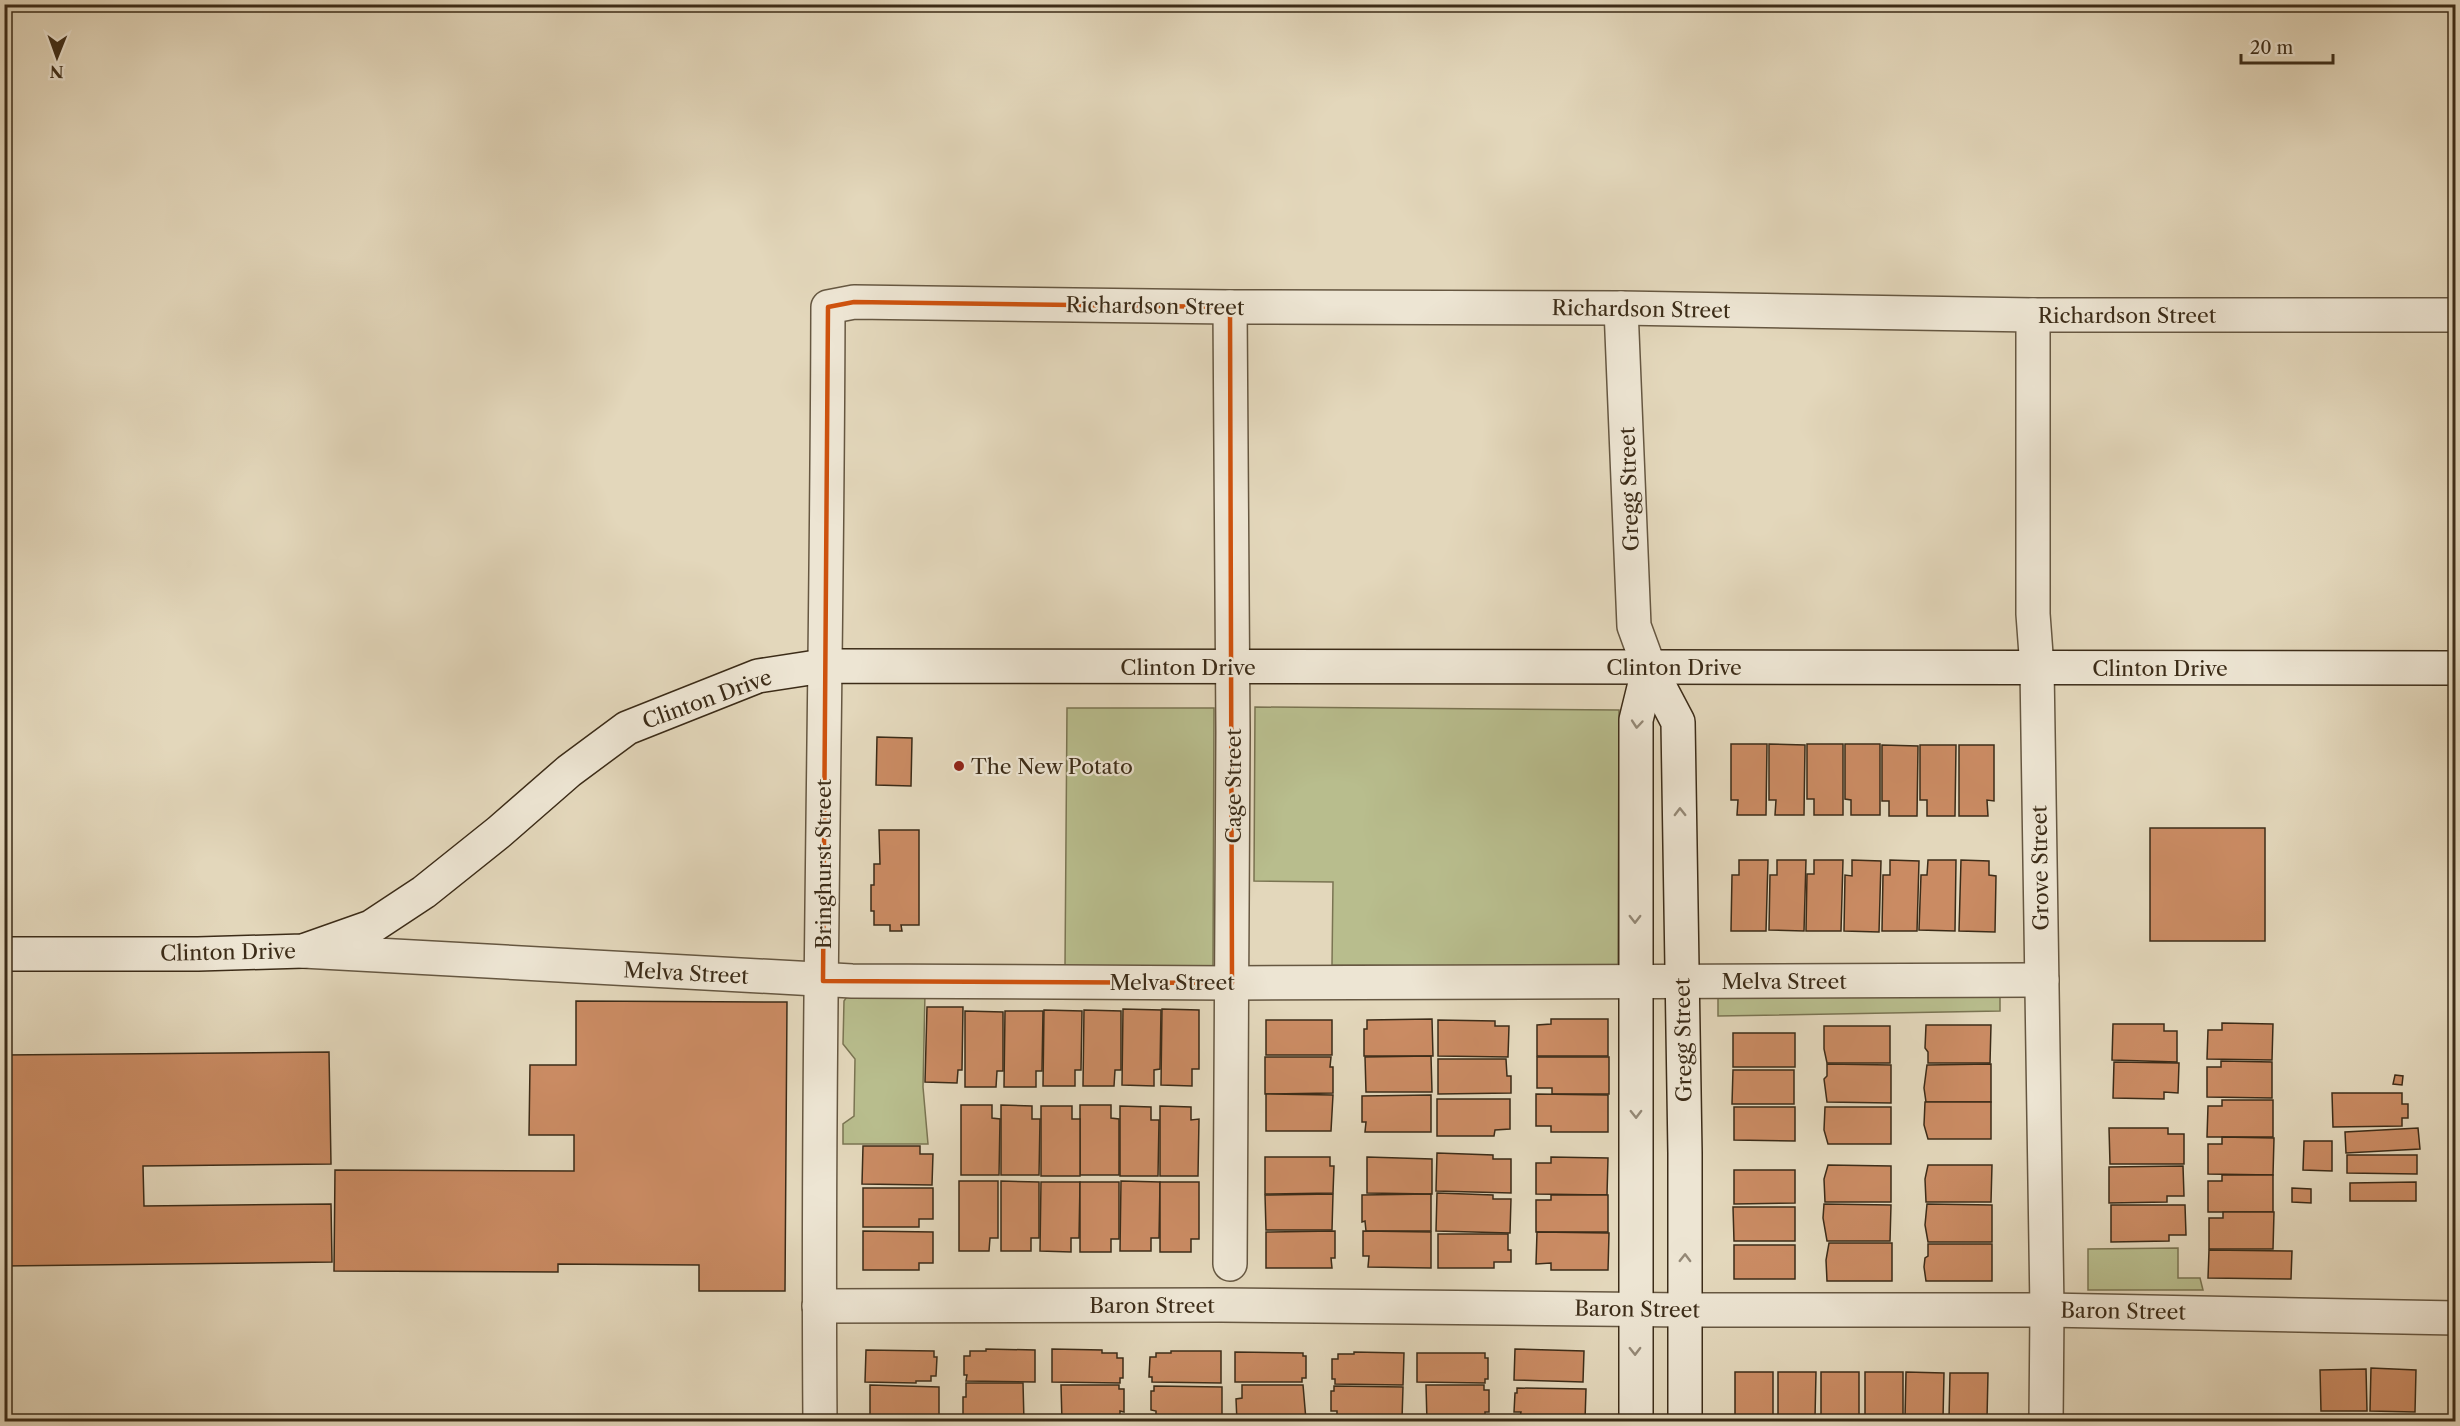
<svg xmlns="http://www.w3.org/2000/svg" width="2460" height="1426" font-family="'Libre Caslon Text',serif">
<style>
.green{fill:#b8bd8d;stroke:#7a7452;stroke-width:1.5}
.building{fill:#ca8b63;stroke:#3c2c18;stroke-width:1.5}
.lines{fill:none;stroke-linecap:round;stroke-linejoin:round}
.street-casing{stroke:#665741;stroke-width:36}
.secondary-casing{stroke:#3c2c18;stroke-width:36}
.street{stroke:#ede5d3;stroke-width:33}
.secondary{stroke:#ede5d3;stroke-width:33}
.oneway{stroke:#948876}
.marked{fill:none;stroke:#ce520e;stroke-width:4.5;stroke-linejoin:round}
.poi-dot{fill:#8f2418;stroke:#ede5d3;stroke-width:2}
.labels{text-anchor:middle;dominant-baseline:central;stroke-width:4.5;stroke-linejoin:round;paint-order:stroke}
.street-label{font-size:21px;fill:#3c2c18;stroke:#ede5d3}
.poi-label{font-size:21px;fill:#3c2c18;stroke:#ede5d3;text-anchor:start}
</style>
<rect width="100%" height="100%" fill="#e3d7bb"/>
<filter id="stains"><feTurbulence type="fractalNoise" baseFrequency=".00333" numOctaves="4"/><feColorMatrix values="0 0 0 0 .2 0 0 0 0 .09 0 0 0 0 .02 0 0 0 .5 -.17"/></filter>
<radialGradient id="worn" r=".72"><stop offset=".6" stop-color="#630" stop-opacity="0"/><stop offset="1" stop-color="#630" stop-opacity=".3"/></radialGradient>
<!-- green -->
<g class="green">
<polygon points="1255,707 1619,710 1618,967 1332,965 1333,882 1254,881"/>
<polygon points="1067,708 1214,708 1213,968 1065,967"/>
<polygon points="2000,987 2000,1011 1718,1016 1718,993"/>
<polygon points="850,992 925,993 923,1087 928,1144 843,1144 843,1124 854,1116 855,1059 843,1044 844,1001"/>
<polygon points="2178,1248 2178,1278 2200,1278 2203,1290 2088,1290 2088,1249"/>
</g>
<!-- building -->
<g class="building">
<polygon points="877,737 912,738 911,786 876,785"/>
<polygon points="1731,744 1767,744 1766,815 1737,815 1738,800 1731,800"/>
<polygon points="1769,744 1805,745 1804,815 1775,815 1776,800 1769,800"/>
<polygon points="1807,744 1843,744 1843,815 1814,815 1814,799 1807,799"/>
<polygon points="1845,744 1880,744 1880,815 1851,815 1851,800 1845,799"/>
<polygon points="1882,745 1918,746 1917,816 1889,816 1889,801 1882,801"/>
<polygon points="1920,745 1956,745 1955,816 1927,816 1927,800 1920,800"/>
<polygon points="1959,745 1994,745 1994,801 1987,800 1988,816 1959,816"/>
<rect x="2150" y="828" width="115" height="113"/>
<polygon points="879,830 919,830 919,925 901,925 902,931 890,931 890,925 874,925 874,911 871,911 871,885 874,885 874,864 880,864"/>
<polygon points="1739,860 1768,860 1766,931 1731,931 1732,875 1739,875"/>
<polygon points="1777,860 1806,860 1804,931 1769,930 1770,875 1777,875"/>
<polygon points="1814,860 1843,860 1841,931 1806,931 1807,874 1814,874"/>
<polygon points="1852,860 1881,861 1879,932 1844,931 1845,875 1852,876"/>
<polygon points="1890,860 1919,861 1917,931 1882,931 1883,875 1890,875"/>
<polygon points="1928,860 1956,860 1955,931 1919,930 1921,875 1927,875"/>
<polygon points="1961,860 1989,861 1989,875 1996,876 1995,932 1959,931"/>
<polygon points="576,1001 787,1002 785,1291 699,1291 699,1265 558,1264 558,1272 334,1271 335,1170 574,1171 574,1135 529,1135 530,1065 576,1065"/>
<polygon points="927,1007 963,1007 962,1070 958,1070 957,1083 925,1082"/>
<polygon points="1123,1009 1161,1010 1160,1069 1154,1070 1154,1086 1122,1085"/>
<polygon points="1162,1009 1199,1010 1199,1069 1192,1069 1192,1086 1161,1085"/>
<polygon points="1044,1010 1082,1011 1081,1070 1075,1070 1075,1086 1043,1086"/>
<polygon points="1084,1010 1121,1011 1121,1070 1115,1070 1114,1086 1083,1086"/>
<polygon points="965,1011 1003,1012 1003,1071 997,1071 996,1087 965,1087"/>
<polygon points="1005,1011 1043,1011 1042,1071 1036,1071 1036,1087 1004,1087"/>
<polygon points="1432,1019 1433,1056 1364,1056 1364,1029 1367,1029 1367,1020"/>
<polygon points="1551,1019 1608,1019 1608,1056 1537,1056 1537,1025 1551,1024"/>
<rect x="1266" y="1020" width="66" height="35"/>
<polygon points="1438,1020 1495,1021 1495,1026 1509,1026 1508,1057 1438,1056"/>
<polygon points="2222,1023 2273,1024 2272,1060 2207,1059 2208,1030 2222,1030"/>
<polygon points="2113,1024 2164,1024 2164,1031 2177,1031 2177,1062 2112,1060"/>
<polygon points="1926,1025 1991,1025 1990,1063 1928,1063 1928,1052 1925,1048"/>
<polygon points="1824,1026 1890,1026 1890,1063 1827,1063 1824,1049"/>
<rect x="1733" y="1033" width="62" height="34"/>
<polygon points="329,1052 331,1164 143,1166 144,1206 331,1204 332,1262 4,1266 4,1055"/>
<polygon points="1431,1056 1432,1092 1366,1092 1365,1057"/>
<polygon points="1265,1057 1331,1057 1330,1067 1333,1067 1333,1093 1265,1094"/>
<polygon points="1537,1057 1609,1057 1609,1094 1552,1094 1552,1088 1537,1088"/>
<polygon points="1438,1059 1506,1059 1507,1076 1511,1076 1511,1093 1438,1094"/>
<polygon points="2221,1061 2272,1062 2272,1098 2207,1097 2207,1067 2221,1067"/>
<polygon points="2114,1062 2179,1063 2178,1093 2164,1092 2164,1099 2113,1098"/>
<polygon points="1827,1064 1891,1065 1891,1103 1827,1102 1824,1079 1827,1076"/>
<polygon points="1991,1064 1991,1102 1926,1102 1924,1088 1927,1065"/>
<polygon points="1733,1070 1794,1070 1794,1104 1732,1104"/>
<polygon points="2395,1075 2403,1076 2402,1085 2393,1084"/>
<polygon points="2332,1093 2402,1093 2402,1104 2408,1104 2408,1118 2402,1118 2402,1126 2333,1127"/>
<polygon points="1266,1094 1333,1095 1331,1131 1266,1131"/>
<polygon points="1536,1094 1608,1095 1608,1132 1551,1132 1551,1126 1536,1126"/>
<polygon points="1431,1095 1431,1132 1365,1132 1366,1122 1362,1122 1362,1096"/>
<polygon points="1437,1099 1510,1099 1510,1129 1495,1130 1494,1136 1437,1136"/>
<polygon points="2222,1100 2273,1100 2273,1137 2207,1137 2208,1106 2222,1106"/>
<polygon points="1925,1102 1991,1102 1991,1139 1928,1139 1924,1125"/>
<polygon points="961,1105 992,1105 992,1118 1000,1119 999,1175 961,1175"/>
<polygon points="1001,1105 1032,1106 1032,1119 1040,1119 1039,1175 1001,1175"/>
<polygon points="1080,1105 1111,1105 1111,1118 1119,1119 1119,1175 1080,1175"/>
<polygon points="1041,1106 1072,1106 1072,1119 1080,1119 1080,1176 1041,1176"/>
<polygon points="1120,1106 1151,1107 1151,1120 1159,1120 1158,1176 1120,1176"/>
<polygon points="1160,1106 1191,1107 1191,1120 1199,1119 1198,1176 1160,1176"/>
<polygon points="1734,1107 1795,1107 1795,1141 1734,1140"/>
<polygon points="1825,1107 1891,1107 1891,1144 1828,1144 1824,1130"/>
<polygon points="2109,1128 2168,1128 2168,1134 2184,1134 2184,1164 2110,1164"/>
<polygon points="2418,1128 2420,1149 2346,1153 2345,1132"/>
<polygon points="2222,1137 2274,1138 2273,1175 2208,1174 2208,1144 2222,1144"/>
<polygon points="2304,1141 2332,1141 2332,1171 2303,1170"/>
<polygon points="863,1146 920,1146 920,1154 933,1154 932,1185 862,1184"/>
<polygon points="1437,1153 1493,1155 1493,1159 1511,1159 1511,1193 1436,1191"/>
<polygon points="2347,1155 2417,1155 2417,1174 2347,1173"/>
<polygon points="1265,1157 1330,1157 1330,1166 1334,1166 1333,1193 1265,1194"/>
<polygon points="1367,1157 1432,1159 1432,1194 1367,1193"/>
<polygon points="1551,1157 1608,1158 1607,1195 1536,1194 1536,1163 1551,1163"/>
<polygon points="1828,1165 1891,1166 1891,1202 1825,1202 1824,1179"/>
<polygon points="1928,1165 1992,1165 1991,1202 1926,1202 1925,1179"/>
<polygon points="2183,1166 2184,1196 2167,1196 2167,1202 2109,1203 2109,1167"/>
<polygon points="1734,1170 1795,1170 1795,1203 1734,1204"/>
<polygon points="2222,1175 2273,1175 2273,1212 2208,1212 2208,1181 2222,1181"/>
<polygon points="959,1181 998,1181 998,1238 990,1238 989,1251 959,1251"/>
<polygon points="1001,1181 1039,1182 1039,1238 1031,1238 1031,1251 1001,1251"/>
<polygon points="1121,1181 1160,1182 1159,1238 1151,1238 1151,1251 1120,1251"/>
<polygon points="1041,1182 1080,1182 1079,1238 1071,1238 1071,1252 1040,1251"/>
<polygon points="1080,1182 1119,1182 1119,1239 1111,1239 1111,1252 1080,1252"/>
<polygon points="1160,1182 1199,1182 1199,1239 1191,1239 1191,1252 1160,1252"/>
<polygon points="2416,1182 2416,1201 2350,1201 2350,1183"/>
<polygon points="863,1188 933,1188 933,1219 919,1219 919,1227 863,1227"/>
<polygon points="2292,1188 2311,1189 2311,1203 2292,1202"/>
<polygon points="1437,1193 1493,1195 1493,1199 1511,1199 1510,1233 1436,1231"/>
<polygon points="1333,1194 1332,1230 1266,1230 1265,1195"/>
<polygon points="1431,1194 1431,1231 1366,1231 1365,1221 1362,1222 1362,1195"/>
<polygon points="1551,1195 1608,1195 1608,1232 1536,1232 1536,1200 1551,1200"/>
<polygon points="1824,1204 1891,1205 1890,1241 1827,1241 1823,1218"/>
<polygon points="1927,1204 1992,1205 1992,1242 1928,1242 1925,1225"/>
<polygon points="2111,1205 2185,1205 2186,1235 2169,1235 2169,1241 2111,1242"/>
<polygon points="1733,1207 1795,1207 1795,1241 1734,1241"/>
<polygon points="2223,1212 2274,1212 2273,1249 2209,1249 2209,1218 2223,1218"/>
<polygon points="863,1231 933,1232 933,1263 919,1263 919,1270 863,1270"/>
<polygon points="1335,1231 1335,1258 1331,1258 1332,1268 1266,1268 1266,1232"/>
<polygon points="1363,1231 1431,1232 1431,1268 1368,1267 1369,1256 1363,1256"/>
<polygon points="1537,1232 1609,1233 1608,1270 1551,1270 1551,1263 1536,1264"/>
<polygon points="1438,1234 1508,1234 1508,1250 1511,1250 1511,1262 1494,1262 1494,1268 1438,1268"/>
<polygon points="1829,1243 1892,1243 1892,1281 1827,1281 1826,1260"/>
<polygon points="1928,1244 1992,1244 1992,1281 1926,1281 1924,1267 1925,1258 1928,1256"/>
<rect x="1734" y="1245" width="61" height="34"/>
<polygon points="2209,1250 2292,1251 2291,1279 2208,1278"/>
<polygon points="986,1349 1035,1350 1035,1382 966,1381 967,1375 964,1375 964,1356 970,1356 970,1351 986,1351"/>
<polygon points="1052,1349 1102,1350 1102,1353 1117,1353 1117,1358 1123,1358 1123,1378 1120,1378 1120,1383 1052,1382"/>
<polygon points="1515,1349 1584,1351 1583,1382 1514,1380"/>
<polygon points="866,1350 934,1351 934,1357 937,1357 936,1376 931,1376 931,1381 916,1381 916,1383 865,1382"/>
<polygon points="1171,1351 1221,1351 1221,1383 1152,1382 1152,1377 1149,1377 1150,1357 1156,1357 1156,1353 1171,1353"/>
<polygon points="1235,1352 1303,1353 1303,1356 1306,1356 1306,1378 1302,1378 1302,1382 1235,1382"/>
<polygon points="1354,1352 1404,1353 1403,1385 1335,1384 1335,1379 1332,1379 1332,1359 1338,1359 1338,1354 1354,1354"/>
<polygon points="1417,1353 1485,1353 1485,1358 1488,1358 1488,1379 1485,1379 1485,1383 1417,1382"/>
<polygon points="2371,1368 2416,1370 2415,1412 2370,1411"/>
<polygon points="2366,1369 2367,1411 2321,1411 2320,1370"/>
<rect x="1735" y="1372" width="38" height="46"/>
<polygon points="1778,1372 1816,1372 1815,1418 1778,1418"/>
<rect x="1821" y="1372" width="38" height="46"/>
<rect x="1865" y="1372" width="38" height="46"/>
<polygon points="1906,1372 1944,1373 1943,1419 1905,1419"/>
<polygon points="1950,1373 1988,1373 1987,1419 1949,1419"/>
<polygon points="966,1383 1023,1383 1024,1422 963,1420 963,1397 966,1397"/>
<polygon points="870,1385 939,1387 939,1416 870,1415"/>
<polygon points="1061,1385 1119,1385 1119,1389 1124,1389 1124,1412 1120,1411 1120,1422 1062,1422"/>
<polygon points="1242,1385 1303,1385 1306,1420 1237,1422 1236,1399 1242,1398"/>
<polygon points="1426,1385 1484,1385 1484,1390 1489,1390 1489,1412 1485,1412 1485,1422 1427,1422"/>
<polygon points="1154,1386 1222,1387 1222,1419 1172,1418 1172,1415 1156,1415 1156,1411 1151,1410 1151,1391 1154,1391"/>
<polygon points="1334,1386 1403,1387 1402,1419 1352,1419 1352,1416 1337,1416 1337,1411 1331,1411 1331,1391 1334,1391"/>
<polygon points="1517,1388 1586,1389 1585,1421 1535,1420 1536,1418 1520,1417 1521,1412 1514,1412 1515,1393 1517,1393"/>
<polygon points="868,1419 936,1420 936,1422 868,1422"/>
</g>
<g class="lines">
<defs>
<g id="street">
<polyline points="1621,308 1634,626 1649,667"/>
<polyline points="2033,315 2033,614 2037,668 2047,1310 2046,1422"/>
<polyline points="303,951 852,981 1232,983 2042,980"/>
<polyline points="1230,1264 1233,732 1230,307"/>
<polyline points="819,1306 1221,1305 1684,1310 2047,1310 2456,1318"/>
<path d="M820,1422c-3,-372 7,-744 8,-1115l26,-5 376,5 391,1 412,7h423"/>
</g>
<g id="secondary">
<polyline points="1649,667 1678,722 1685,1153 1685,1422"/>
<polyline points="4,954 198,954 303,951 371,927 424,892 499,832 569,771 627,728 758,676 823,666 2456,668"/>
<polyline points="1636,1422 1636,720 1649,667"/>
</g>
</defs>
<!-- street casing -->
<use href="#street" class="street-casing"/>
<!-- secondary casing -->
<use href="#secondary" class="secondary-casing"/>
<!-- street -->
<use href="#street" class="street"/>
<!-- secondary -->
<use href="#secondary" class="secondary"/>
</g>
<!-- one-way arrows -->
<defs><path id="oneway-chevron" d="M-2-3.5L2.5 0L-2 3.5" fill="none" stroke-width="1.6" stroke-linecap="round" stroke-linejoin="round" transform="scale(1.5)"/></defs>
<g class="oneway">
<use href="#oneway-chevron" transform="translate(1637 724) rotate(95)"/>
<use href="#oneway-chevron" transform="translate(1680 812) rotate(-91)"/>
<use href="#oneway-chevron" transform="translate(1635 919) rotate(90)"/>
<use href="#oneway-chevron" transform="translate(1636 1114) rotate(89)"/>
<use href="#oneway-chevron" transform="translate(1685 1258) rotate(-89)"/>
<use href="#oneway-chevron" transform="translate(1635 1351) rotate(89)"/>
</g>
<!-- marked area -->
<path class="marked" d="M854,302l376,5 2,676 -409,-2 5,-674z"/>
<!-- markers -->
<circle class="poi-dot" cx="959" cy="766" r="6"/>
<g class="labels">
<!-- street labels -->
<g class="street-label">
<text transform="translate(1155 306) rotate(1)">Richardson Street</text>
<text transform="translate(1641 309) rotate(1)">Richardson Street</text>
<text x="2127" y="315">Richardson Street</text>
<text transform="translate(1629 489) rotate(-92)">Gregg Street</text>
<text x="1188" y="667">Clinton Drive</text>
<text x="1674" y="667">Clinton Drive</text>
<text x="2160" y="668">Clinton Drive</text>
<text transform="translate(707 699) rotate(-20)">Clinton Drive</text>
<text transform="translate(1233 786) rotate(-90)">Cage Street</text>
<text transform="translate(823 864) rotate(-90)">Bringhurst Street</text>
<text transform="translate(2040 868) rotate(-91)">Grove Street</text>
<text transform="translate(228 952) rotate(-1)">Clinton Drive</text>
<text transform="translate(686 973) rotate(3)">Melva Street</text>
<text x="1784" y="981">Melva Street</text>
<text x="1172" y="982">Melva Street</text>
<text transform="translate(1683 1040) rotate(-91)">Gregg Street</text>
<text x="1152" y="1305">Baron Street</text>
<text transform="translate(1637 1309) rotate(1)">Baron Street</text>
<text transform="translate(2123 1311) rotate(1)">Baron Street</text>
</g>
<!-- poi labels -->
<g class="poi-label">
<text x="971" y="766">The New Potato</text>
</g>
</g>
<!-- margin -->
<rect width="2460" height="1426" fill="none" stroke="#e3d7bb" stroke-width="24"/>
<rect x="6" y="6" width="2448" height="1414" fill="none" stroke="#3c2c18" stroke-width="3"/>
<rect x="12" y="12" width="2436" height="1402" fill="none" stroke="#3c2c18" stroke-width="1.5"/>
<!-- north arrow -->
<g transform="translate(57 57) rotate(181)" stroke="#ede5d3" stroke-width="4.5" paint-order="stroke">
<path d="M0-4.5L10 22L0 15L-10 22Z" fill="#3c2c18"/>
<text y="-9" font-size="16" font-weight="bold" text-anchor="middle" fill="#3c2c18">N</text>
</g>
<!-- scale -->
<path d="M2241 54v9h92v-9" fill="none" stroke="#3c2c18" stroke-width="3"/>
<text x="2250" y="54" font-size="18" fill="#3c2c18" stroke="#ede5d3" stroke-width="4.5" paint-order="stroke">20 m</text>
<rect width="100%" height="100%" filter="url(#stains)"/>
<rect width="100%" height="100%" fill="url(#worn)"/>
</svg>
